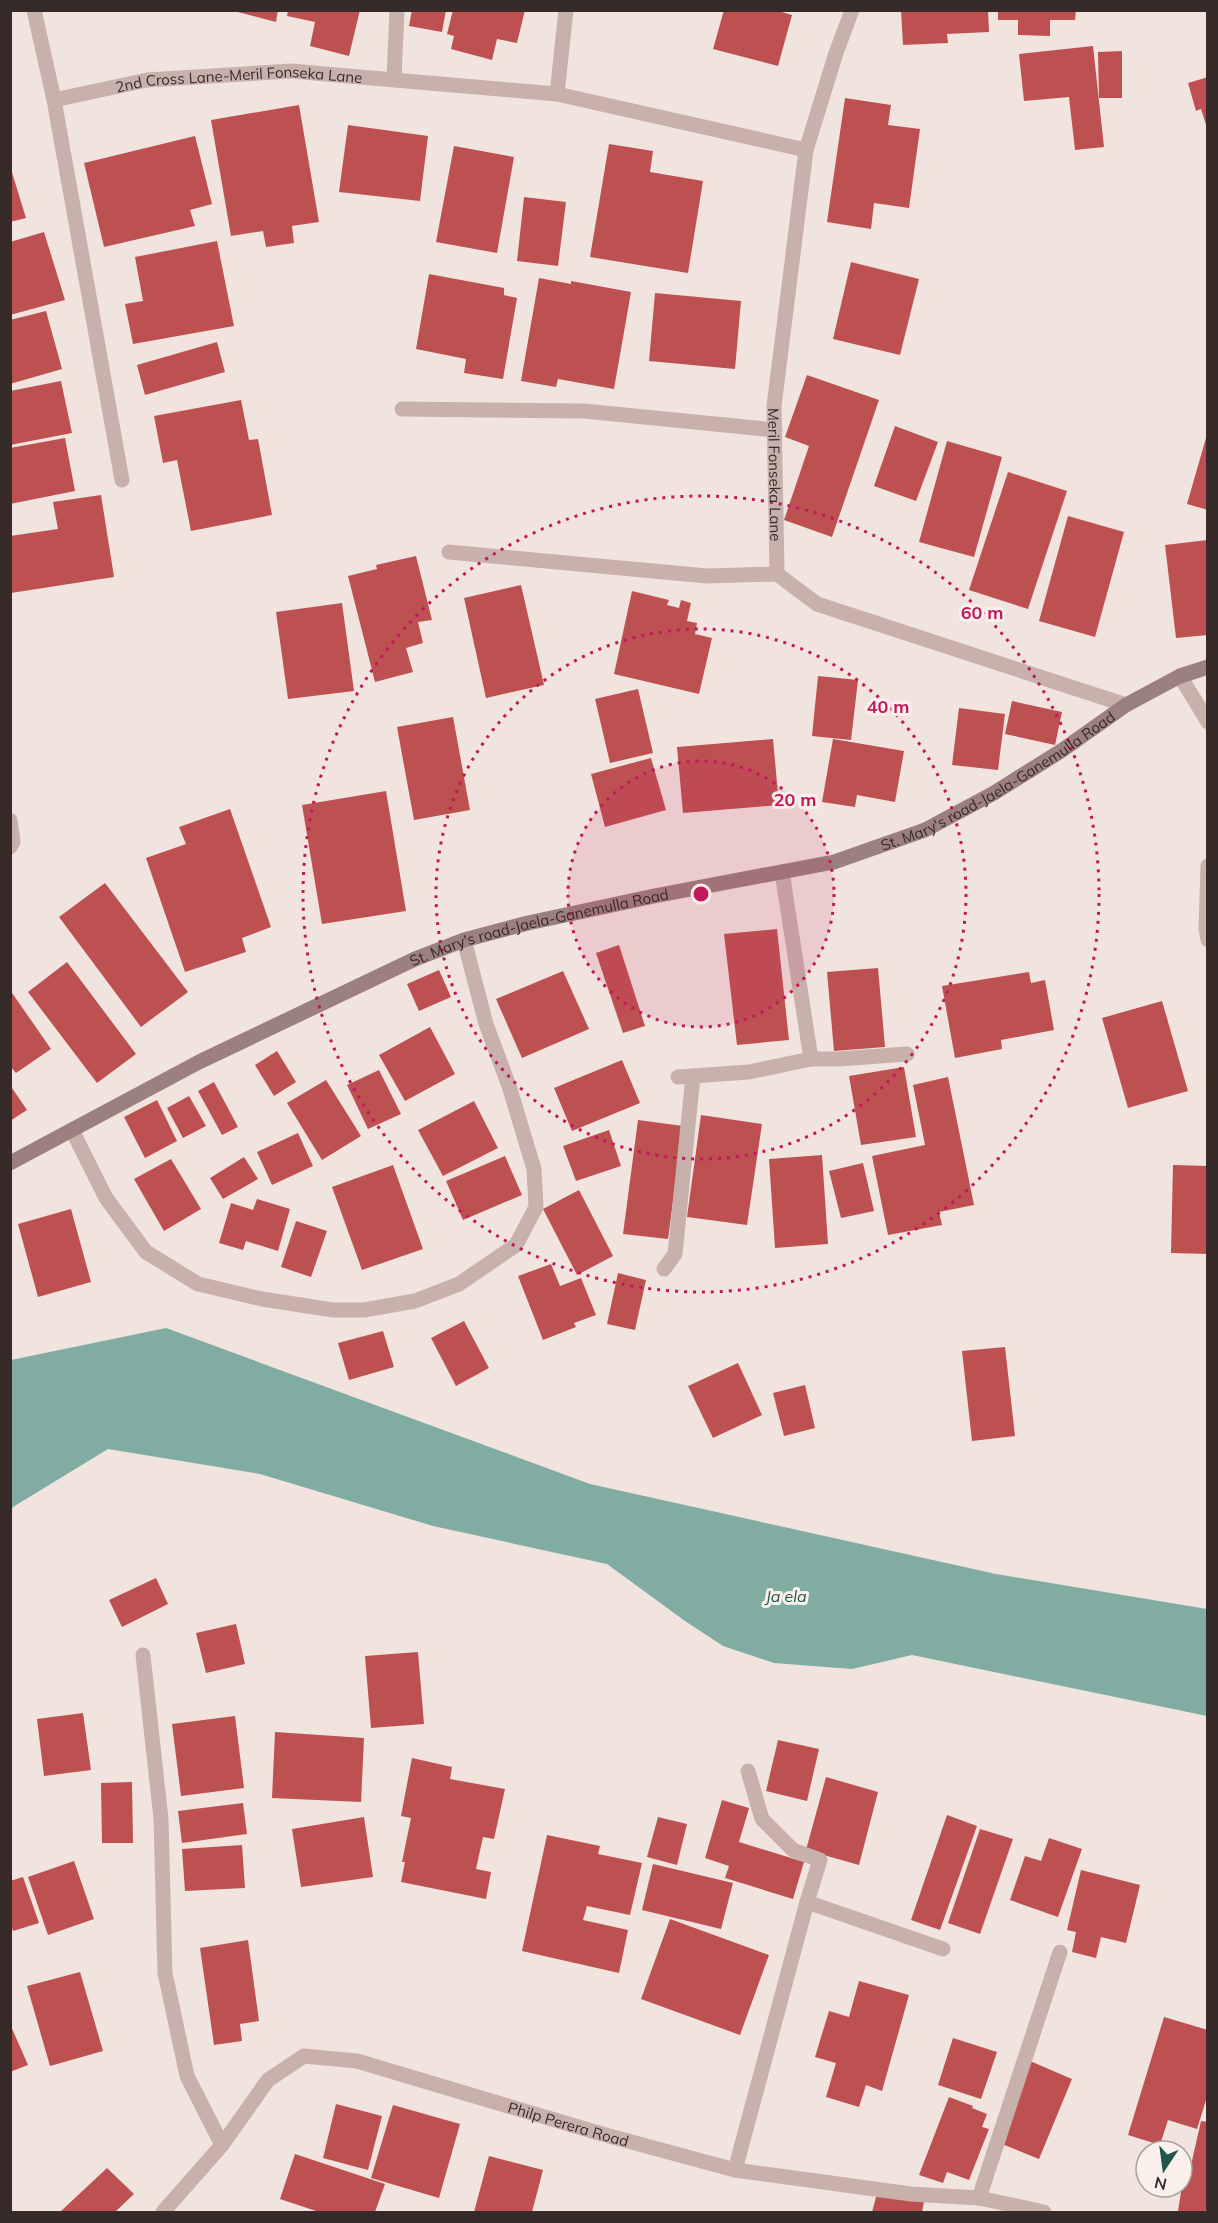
<svg xmlns="http://www.w3.org/2000/svg" width="1218" height="2223" font-family="Mulish,sans-serif">
<style>
.water{fill:#80aca2}
.building{fill:#bd5152}
.lines{fill:none;stroke-linecap:round;stroke-linejoin:round}
.minor{stroke:#c8b1ab;stroke-width:15}
.secondary{stroke:#9c807d;stroke-width:15}
.ring{fill:none;stroke:#c2185b;stroke-width:3;stroke-dasharray:3 6}
.labels{text-anchor:middle;dominant-baseline:central;stroke-width:6;stroke-linejoin:round;paint-order:stroke}
.street-label{font-size:15px;fill:#372b2a;stroke:#f9efeb}
.water-label{font-size:16px;font-style:italic;fill:#22554c;stroke:#f9efeb}
.centre{fill:#c2185b;stroke:#f9efeb;stroke-width:3}
.ring-label{font-size:18px;text-anchor:middle;font-weight:bold;fill:#c2185b;stroke:#f9efeb;stroke-width:6;stroke-linejoin:round;paint-order:stroke}
</style>
<rect width="100%" height="100%" fill="#f1e4df"/>
<!-- water -->
<polygon class="water" points="166,1328 590,1484 996,1574 1207,1609 1207,1716 912,1655 852,1669 774,1663 723,1646 685,1621 607,1564 433,1526 260,1474 108,1449 13,1507 11,1511 11,1360"/>
<!-- building -->
<g class="building">
<polygon points="230,10 278,10 276,22"/>
<polygon points="288,10 360,10 349,56 310,46 315,22 287,16"/>
<polygon points="412,10 446,10 442,32 409,26"/>
<polygon points="453,10 525,10 517,43 497,39 492,60 451,49 454,36 447,34"/>
<polygon points="724,10 775,10 792,15 778,66 713,49"/>
<polygon points="901,10 988,10 989,32 947,34 948,43 903,45"/>
<polygon points="998,10 1076,10 1075,20 1050,20 1050,36 1018,35 1018,20 998,20"/>
<polygon points="1093,46 1104,147 1075,150 1069,97 1024,101 1019,54"/>
<polygon points="1122,51 1122,98 1099,98 1098,52"/>
<polygon points="1208,77 1208,128 1207,128 1201,109 1196,111 1188,83"/>
<polygon points="845,98 891,105 888,125 920,129 909,208 874,203 871,229 827,222"/>
<polygon points="299,105 319,222 292,226 294,243 266,247 263,231 231,236 211,120"/>
<polygon points="348,125 428,136 420,201 339,192"/>
<polygon points="195,136 212,204 190,210 195,226 104,247 84,163"/>
<polygon points="609,144 653,151 650,172 703,181 688,273 590,257"/>
<polygon points="454,146 514,157 497,253 436,242"/>
<polygon points="10,166 26,218 10,222"/>
<polygon points="524,197 566,202 558,266 517,261"/>
<polygon points="44,232 65,300 10,315 10,242"/>
<polygon points="217,241 234,326 133,344 125,304 143,301 135,257"/>
<polygon points="851,262 919,279 900,355 833,339"/>
<polygon points="429,274 504,288 504,295 517,298 503,379 464,373 466,359 416,349"/>
<polygon points="539,278 571,284 571,281 631,292 614,389 558,379 556,387 521,381"/>
<polygon points="655,293 741,301 735,369 649,361"/>
<polygon points="46,311 62,369 10,384 10,320"/>
<polygon points="217,342 225,372 145,395 137,365"/>
<polygon points="807,375 879,400 832,537 784,520 809,446 785,437"/>
<polygon points="61,381 72,433 10,445 10,391"/>
<polygon points="241,400 249,440 258,439 272,515 191,531 177,460 163,463 154,416"/>
<polygon points="895,426 938,442 916,501 874,486"/>
<polygon points="1208,431 1208,510 1187,504"/>
<polygon points="65,438 75,491 10,504 10,448"/>
<polygon points="947,441 1002,457 974,557 919,542"/>
<polygon points="1008,472 1067,491 1028,609 969,590"/>
<polygon points="101,495 114,577 11,593 10,536 58,529 53,502"/>
<polygon points="1068,516 1124,532 1095,637 1039,621"/>
<polygon points="1208,540 1208,635 1176,638 1165,545"/>
<polygon points="416,556 432,620 418,622 423,643 406,648 413,672 375,682 348,576 377,569 376,565"/>
<polygon points="521,585 544,685 486,698 464,598"/>
<polygon points="632,591 669,600 667,605 679,608 681,600 691,603 687,621 697,623 695,634 712,638 699,694 614,674"/>
<polygon points="342,603 354,691 288,699 276,612"/>
<polygon points="818,676 858,680 851,740 812,736"/>
<polygon points="638,689 653,753 610,763 595,699"/>
<polygon points="1012,701 1062,712 1055,745 1005,734"/>
<polygon points="959,708 1005,714 998,770 952,765"/>
<polygon points="453,717 470,810 414,820 397,727"/>
<polygon points="773,739 779,805 683,813 677,747"/>
<polygon points="833,739 904,751 895,802 857,795 855,807 822,802"/>
<polygon points="651,758 666,810 605,827 591,774"/>
<polygon points="386,791 406,911 322,924 302,805"/>
<polygon points="230,809 271,927 242,938 246,952 185,972 146,858 186,844 179,827"/>
<polygon points="105,883 188,992 141,1027 59,917"/>
<polygon points="777,929 789,1040 737,1045 724,934"/>
<polygon points="619,945 645,1026 623,1033 596,953"/>
<polygon points="67,962 136,1054 97,1083 28,992"/>
<polygon points="878,968 885,1047 834,1051 827,972"/>
<polygon points="439,970 451,997 419,1011 407,984"/>
<polygon points="563,971 589,1029 522,1058 496,999"/>
<polygon points="1029,972 1031,983 1045,980 1054,1030 1001,1040 1002,1049 955,1058 942,986"/>
<polygon points="10,990 51,1049 16,1073 10,1066"/>
<polygon points="1162,1001 1188,1091 1128,1108 1102,1018"/>
<polygon points="430,1027 455,1074 405,1101 379,1055"/>
<polygon points="277,1051 296,1082 274,1096 255,1065"/>
<polygon points="622,1060 640,1103 572,1131 554,1088"/>
<polygon points="904,1067 916,1137 861,1145 849,1076"/>
<polygon points="379,1070 401,1114 368,1129 347,1085"/>
<polygon points="948,1077 974,1205 939,1212 942,1225 888,1235 872,1156 925,1145 913,1085"/>
<polygon points="326,1080 361,1136 322,1160 287,1103"/>
<polygon points="214,1082 238,1127 222,1135 198,1091"/>
<polygon points="10,1085 27,1110 10,1121"/>
<polygon points="189,1096 206,1126 183,1138 167,1108"/>
<polygon points="157,1100 177,1141 145,1158 124,1117"/>
<polygon points="474,1101 498,1148 443,1176 418,1130"/>
<polygon points="701,1115 762,1124 747,1225 687,1217"/>
<polygon points="638,1120 683,1126 668,1239 623,1234"/>
<polygon points="609,1130 621,1166 576,1181 563,1146"/>
<polygon points="298,1133 313,1166 272,1185 257,1152"/>
<polygon points="822,1155 828,1244 775,1248 769,1159"/>
<polygon points="505,1156 522,1195 463,1220 446,1181"/>
<polygon points="244,1157 258,1179 223,1199 210,1178"/>
<polygon points="171,1159 201,1209 164,1231 134,1179"/>
<polygon points="863,1163 874,1211 841,1218 829,1171"/>
<polygon points="393,1165 423,1249 362,1270 332,1187"/>
<polygon points="1173,1165 1208,1166 1208,1254 1171,1253"/>
<polygon points="579,1190 613,1256 577,1275 543,1209"/>
<polygon points="257,1199 290,1209 278,1251 246,1241 243,1250 219,1243 231,1203 253,1210"/>
<polygon points="71,1209 91,1282 38,1297 18,1224"/>
<polygon points="296,1221 327,1231 311,1277 281,1267"/>
<polygon points="551,1264 560,1286 581,1278 596,1315 574,1323 576,1327 543,1340 518,1276"/>
<polygon points="618,1273 646,1280 635,1330 607,1324"/>
<polygon points="464,1321 489,1368 456,1386 431,1338"/>
<polygon points="383,1331 394,1367 349,1380 338,1343"/>
<polygon points="1005,1347 1015,1436 972,1441 962,1351"/>
<polygon points="738,1363 762,1415 713,1438 688,1386"/>
<polygon points="805,1385 815,1428 784,1436 773,1393"/>
<polygon points="156,1578 168,1604 122,1627 109,1600"/>
<polygon points="236,1624 245,1664 206,1673 196,1633"/>
<polygon points="418,1652 424,1724 371,1728 365,1656"/>
<polygon points="83,1713 91,1770 44,1776 37,1719"/>
<polygon points="235,1716 244,1788 181,1796 172,1724"/>
<polygon points="275,1732 364,1738 361,1802 272,1798"/>
<polygon points="778,1740 819,1749 807,1801 766,1791"/>
<polygon points="412,1758 452,1767 450,1779 505,1789 494,1839 483,1837 476,1869 491,1872 486,1899 401,1882 405,1862 402,1862 411,1818 401,1816"/>
<polygon points="826,1777 878,1792 859,1865 806,1850"/>
<polygon points="132,1782 133,1843 102,1843 101,1783"/>
<polygon points="722,1800 749,1808 739,1842 804,1862 793,1899 725,1878 729,1866 705,1858"/>
<polygon points="243,1803 247,1834 182,1843 178,1811"/>
<polygon points="947,1815 977,1826 940,1930 911,1920"/>
<polygon points="364,1817 373,1877 301,1887 292,1829"/>
<polygon points="658,1817 687,1824 677,1865 647,1857"/>
<polygon points="980,1829 1013,1839 980,1934 948,1923"/>
<polygon points="547,1835 600,1846 598,1854 642,1863 630,1915 587,1906 583,1920 628,1930 619,1973 522,1951"/>
<polygon points="1049,1838 1082,1849 1058,1917 1010,1900 1025,1856 1041,1861"/>
<polygon points="242,1845 245,1888 185,1891 182,1849"/>
<polygon points="74,1861 94,1919 48,1935 28,1877"/>
<polygon points="653,1864 733,1883 721,1929 642,1910"/>
<polygon points="1081,1870 1140,1885 1126,1943 1101,1937 1096,1958 1072,1952 1076,1932 1067,1930"/>
<polygon points="23,1877 39,1923 13,1931 10,1922 10,1881"/>
<polygon points="670,1919 769,1955 740,2035 641,1999"/>
<polygon points="248,1940 259,2021 240,2024 242,2041 214,2045 200,1948"/>
<polygon points="80,1972 103,2051 50,2066 27,1986"/>
<polygon points="859,1981 909,1995 882,2091 866,2085 859,2107 826,2097 836,2063 815,2057 829,2011 849,2017"/>
<polygon points="1164,2017 1208,2030 1208,2094 1197,2129 1168,2120 1160,2145 1128,2135"/>
<polygon points="10,2024 28,2065 10,2072"/>
<polygon points="953,2038 997,2052 981,2099 938,2085"/>
<polygon points="1030,2061 1072,2079 1039,2159 997,2142"/>
<polygon points="949,2097 973,2106 972,2108 987,2114 982,2127 989,2129 969,2180 947,2172 943,2183 919,2175"/>
<polygon points="336,2104 382,2116 368,2170 323,2158"/>
<polygon points="393,2105 460,2124 439,2198 371,2178"/>
<polygon points="1201,2121 1208,2122 1208,2204 1205,2212 1178,2211 1184,2173 1189,2174"/>
<polygon points="295,2154 385,2184 375,2212 319,2212 280,2199"/>
<polygon points="489,2156 543,2170 532,2212 474,2212"/>
<polygon points="107,2168 134,2194 115,2212 60,2212"/>
<polygon points="878,2190 924,2202 922,2212 872,2212"/>
</g>
<g class="lines">
<!-- minor -->
<g class="minor">
<polyline points="34,10 54,100"/>
<path id="s1" d="M852,10l-16,43 -30,97 -32,256 3,168 40,30 309,101"/>
<polyline points="394,79 397,10"/>
<polyline points="557,94 566,10"/>
<polyline points="402,409 584,411 775,430"/>
<path id="s2" d="M122,480l-68,-380 93,-20 144,-9 266,23 249,56"/>
<polyline points="449,552 707,576 777,574"/>
<polyline points="1180,676 1208,722"/>
<polyline points="10,820 13,842 10,847"/>
<polyline points="1208,866 1206,928 1208,940"/>
<polyline points="782,872 811,1059 839,1059 907,1054"/>
<polyline points="678,1077 749,1072 811,1059"/>
<polyline points="72,1130 106,1198 146,1252 198,1284 262,1299 333,1310 364,1310 415,1301 459,1284 516,1245 536,1207 534,1169 509,1086 486,1024 464,940"/>
<polyline points="664,1269 675,1254 693,1076"/>
<polyline points="143,1655 161,1819 165,1973 187,2076 222,2145"/>
<polyline points="748,1771 762,1819 793,1850 820,1860 807,1902"/>
<polyline points="735,2170 807,1902 943,1949"/>
<polyline points="979,2198 1060,1952"/>
<path id="s3" d="M163,2212l59,-67 46,-65 36,-24 53,5 245,73 133,36 176,24 68,4 65,14"/>
</g>
<!-- secondary -->
<path class="secondary" id="s4" d="M10,1163l189,-101 216,-103 49,-19 64,-17 126,-27 180,-34 91,-32 69,-37 67,-42 65,-46 54,-29 28,-9"/>
</g>
<!-- distance rings -->
<circle cx="701" cy="894" r="133" fill="#c2185b" fill-opacity=".12"/>
<g class="ring">
<circle cx="701" cy="894" r="133"/>
<circle cx="701" cy="894" r="265"/>
<circle cx="701" cy="894" r="398"/>
</g>
<g class="labels">
<!-- street labels -->
<g class="street-label">
<text stroke="none"><textPath href="#s2" startOffset="573">2nd Cross Lane-Meril Fonseka Lane</textPath></text>
<text stroke="none"><textPath href="#s1" startOffset="474">Meril Fonseka Lane</textPath></text>
<text stroke="none"><textPath href="#s4" startOffset="1068">St. Mary's road-Jaela-Ganemulla Road</textPath></text>
<text stroke="none"><textPath href="#s4" startOffset="582">St. Mary's road-Jaela-Ganemulla Road</textPath></text>
<text stroke="none"><textPath href="#s3" startOffset="486">Philp Perera Road</textPath></text>
</g>
<!-- water labels -->
<g class="water-label">
<text x="786" y="1596">Ja ela</text>
</g>
</g>
<circle cx="701" cy="894" r="9" class="centre"/>
<g class="ring-label">
<text x="982" y="619">60 m</text>
<text x="888" y="713">40 m</text>
<text x="795" y="806">20 m</text>
</g>
<!-- border -->
<rect width="1218" height="2223" fill="none" stroke="#372b2a" stroke-width="24"/>
<!-- north arrow -->
<g transform="translate(1164 2169) rotate(193)"><circle r="28" fill="#f9efeb" stroke="#aba19e" stroke-width="1.5"/>
<path d="M0-4.5L10 22L0 15L-10 22Z" fill="#22554c"/>
<text y="-9" font-size="16" font-weight="bold" text-anchor="middle" fill="#372b2a">N</text>
</g>
</svg>
